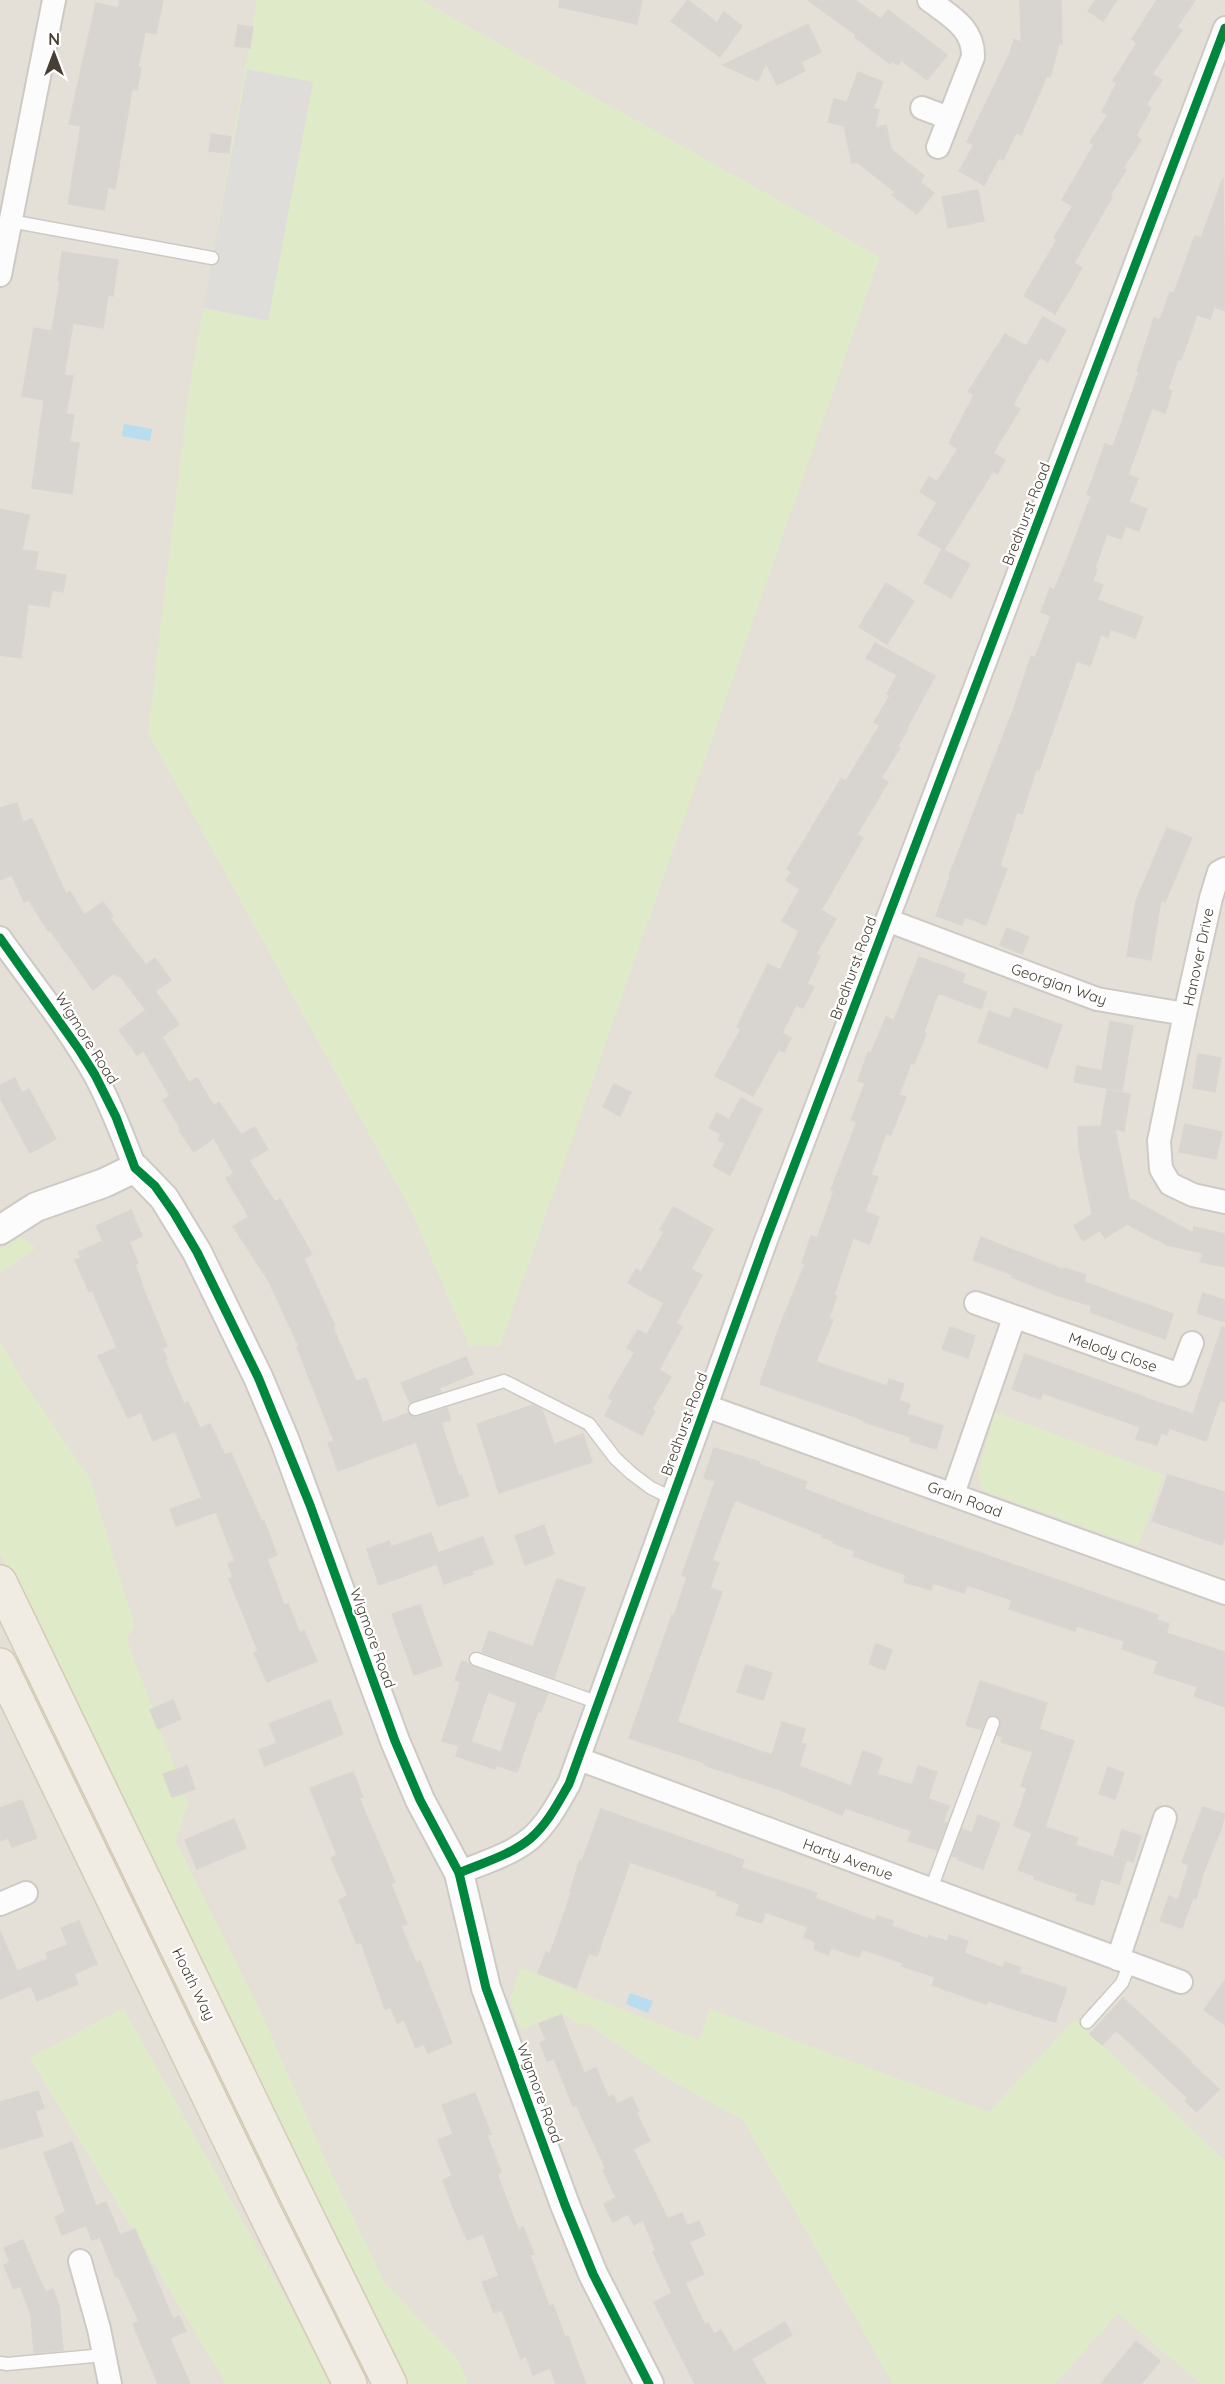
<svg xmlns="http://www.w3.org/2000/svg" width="1225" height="2384" font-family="Quicksand,sans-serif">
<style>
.residential{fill:#e5e0d7}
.green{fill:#dfebc8}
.parking{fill:#dfddd9}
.water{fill:#b8dcf0}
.building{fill:#d8d5d1;stroke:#d9d5cf;stroke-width:1.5;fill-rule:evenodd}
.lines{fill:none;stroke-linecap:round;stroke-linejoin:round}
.service-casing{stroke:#cdcac5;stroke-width:15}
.minor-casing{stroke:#cdcac5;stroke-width:26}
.tertiary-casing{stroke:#cdcac5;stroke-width:32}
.primary-casing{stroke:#d3cab6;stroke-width:36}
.service{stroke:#fdfcfc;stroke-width:12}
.minor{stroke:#fdfcfc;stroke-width:22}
.tertiary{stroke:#fdfcfc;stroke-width:28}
.primary{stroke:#f1ece3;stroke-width:33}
.cycleway-casing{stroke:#fff;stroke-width:13}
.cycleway{stroke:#00873e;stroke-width:9}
.labels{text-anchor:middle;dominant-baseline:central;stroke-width:4.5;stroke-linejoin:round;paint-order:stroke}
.street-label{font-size:15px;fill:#473f35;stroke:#fff}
</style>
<rect width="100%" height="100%" fill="#f0eeea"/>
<!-- residential -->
<rect class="residential" x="0" y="0" width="1225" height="2384"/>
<!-- green -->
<g class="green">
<polygon points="257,0 421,0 880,257 500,1346 469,1346 411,1210 148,733 188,396"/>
<polygon points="18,1235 36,1248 0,1273 0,1250"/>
<polygon points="0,1341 23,1381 90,1479 135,1627 126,1638 188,1803 176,1841 259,2008 333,2177 386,2285 457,2358 468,2384 408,2384 344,2262 242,2041 129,1820 0,1553"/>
<polygon points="995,1412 1164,1475 1138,1546 982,1490 978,1473"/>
<polygon points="520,1968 699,2040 710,2009 989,2112 1075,2019 1225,2161 1225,2384 1201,2384 1118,2313 1055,2384 893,2384 743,2120 665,2077 588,2024 579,2025 562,2013 521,2030 510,2001"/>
<polygon points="123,2008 334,2384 226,2384 30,2058"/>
</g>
<!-- parking -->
<polygon class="parking" points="247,69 313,82 268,321 203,308"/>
<!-- water -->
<g class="water">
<polygon points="124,424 152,429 150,441 122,436"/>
<polygon points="630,1993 653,2001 648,2013 626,2004"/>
</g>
<!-- building -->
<g class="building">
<polygon points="120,0 163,0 156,34 145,32 138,67 141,68 137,90 132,89 115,189 108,187 104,210 68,204 81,126 69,124 96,3 118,8"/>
<polygon points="560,0 642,0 637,24 559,7"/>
<polygon points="688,0 717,23 724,12 742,26 720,57 671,21"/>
<polygon points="808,0 855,0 881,19 888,10 947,55 927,80 901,60 898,65 892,61 890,64 855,37 856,35"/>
<polygon points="1020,0 1061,0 1062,44 1059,44 1050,77 1047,76 1021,135 1016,133 1003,160 999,158 984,185 959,171 974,145 967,142 1010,53 1014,40 1021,42"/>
<polygon points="1096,0 1117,0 1103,21 1088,11"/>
<polygon points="1157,0 1195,0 1177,27 1182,30 1152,74 1162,80 1146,105 1151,108 1136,136 1141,140 1123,168 1126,170 1110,195 1112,197 1074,263 1082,268 1055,314 1024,296 1057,240 1054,238 1073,206 1062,200 1094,145 1090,142 1108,115 1102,112 1117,83 1113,81 1137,43 1132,39"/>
<polygon points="808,24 821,52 801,62 805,71 777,85 766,63 758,81 723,65"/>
<polygon points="238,25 253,27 250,48 235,46"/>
<polygon points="858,72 883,82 873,108 879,110 875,128 886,125 891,149 924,176 920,182 934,193 917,214 892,195 895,192 857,162 852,163 844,126 828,122 834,99 847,102"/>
<polygon points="211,134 231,137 229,153 209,151"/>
<polygon points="1223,178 1225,311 1214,307 1210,319 1197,315 1181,360 1178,359 1168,389 1172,391 1165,413 1152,408 1128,475 1138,478 1129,502 1147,509 1139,531 1126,526 1121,539 1107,534 1095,568 1097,569 1093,581 1103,585 1097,600 1143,617 1135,638 1111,629 1108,637 1101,635 1090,666 1077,661 1039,770 1036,770 1022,814 1017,812 1000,866 1007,869 986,925 965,917 962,925 936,916 950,877 949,876 1014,708 1031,656 1035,658 1051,616 1041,612 1050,588 1054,590 1068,557 1091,496 1087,494 1105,444 1113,447 1139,372 1137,371 1154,318 1160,320 1170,292 1174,293 1195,236 1201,238"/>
<polygon points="978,190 984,221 948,228 942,197"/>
<polygon points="62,252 118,260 113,296 108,295 103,328 73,323 64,375 73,376 66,414 74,415 70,442 79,443 72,494 32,488 44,400 22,396 34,328 52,331 60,281 58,281"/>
<polygon points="1043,317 1066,330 1048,362 1040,357 1023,386 1013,405 1020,409 993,453 1005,460 997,474 993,471 944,550 918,535 937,502 920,492 929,477 937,482 958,449 949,443 974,395 968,392 1005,334 1026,346"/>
<polygon points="0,509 29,515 22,550 38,552 35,570 66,575 63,592 52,590 49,607 28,604 21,658 0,655"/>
<polygon points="942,549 970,564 951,598 924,583"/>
<polygon points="886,583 914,601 887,644 859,627"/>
<polygon points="875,643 935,676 907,728 908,729 897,747 900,748 881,778 888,782 857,834 863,838 821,910 836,919 816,954 820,956 807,984 814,987 803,1008 796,1005 782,1033 791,1038 784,1052 779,1049 753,1096 715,1076 741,1029 737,1027 768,964 780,970 799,931 782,921 800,889 786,880 792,872 787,869 841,779 846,781 880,725 874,722 890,696 887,694 897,675 866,658"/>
<polygon points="17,803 23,822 32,819 66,894 70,891 84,915 103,902 113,916 110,918 146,965 155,958 171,980 155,991 179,1024 162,1037 189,1083 197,1078 214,1106 219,1102 241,1135 255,1127 268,1150 249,1160 275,1202 280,1199 312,1254 304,1259 335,1326 333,1327 356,1381 366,1378 383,1423 408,1413 417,1417 447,1408 451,1420 441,1423 459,1476 461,1475 469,1496 438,1506 416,1442 338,1471 328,1443 334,1441 297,1347 299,1346 268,1280 233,1226 249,1217 226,1178 234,1174 214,1138 194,1152 179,1130 181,1129 163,1100 170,1096 144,1051 137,1055 119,1030 146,1010 120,976 118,977 114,973 93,990 50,930 48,931 29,900 24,902 12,875 0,880 0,808"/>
<polygon points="1167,828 1192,838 1165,902 1161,900 1151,960 1127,956 1136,901"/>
<polygon points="1007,928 1029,937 1022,954 1000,945"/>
<polygon points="919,957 965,974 962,983 987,992 981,1009 938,993 924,1032 926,1034 914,1064 911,1063 899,1095 906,1097 891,1135 886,1133 871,1175 878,1177 865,1212 879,1217 869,1244 853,1238 834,1295 837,1296 829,1318 833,1320 816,1362 887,1386 889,1379 904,1384 899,1401 910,1404 907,1414 943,1426 936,1449 910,1441 911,1437 864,1422 864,1420 760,1384 778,1331 805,1264 802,1263 811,1236 817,1238 834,1191 831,1190 857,1122 851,1120 865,1083 858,1081 868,1052 871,1053 886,1017 894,1020"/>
<polygon points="1014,1008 1062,1025 1047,1068 978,1042 989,1011 1010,1019"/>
<polygon points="1110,1021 1133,1026 1122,1091 1074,1082 1077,1066 1102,1071"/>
<polygon points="1198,1054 1221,1058 1215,1092 1193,1088"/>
<polygon points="15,1078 22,1093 29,1089 56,1139 30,1153 0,1098 0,1085"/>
<polygon points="614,1084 631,1092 620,1116 603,1107"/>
<polygon points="1107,1090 1130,1094 1124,1131 1115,1129 1129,1198 1193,1233 1194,1227 1225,1234 1225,1267 1200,1262 1203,1253 1167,1245 1127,1224 1105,1238 1100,1230 1083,1241 1074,1226 1092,1214 1079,1149 1078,1127 1101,1126"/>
<polygon points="741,1098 762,1109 730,1175 713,1166 725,1143 718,1140 721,1134 709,1128 717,1113 729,1120"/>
<polygon points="1185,1124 1222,1132 1216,1159 1179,1152"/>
<polygon points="673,1207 713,1229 691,1269 702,1275 676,1323 682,1327 659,1370 671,1377 652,1409 655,1411 642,1435 605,1416 613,1400 608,1398 635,1352 627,1348 638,1330 647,1335 664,1303 628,1283 636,1269 641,1272 664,1232 660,1230"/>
<polygon points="131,1210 142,1236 129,1242 138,1263 135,1265 142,1283 141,1283 167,1346 162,1348 167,1359 165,1360 184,1404 188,1402 200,1428 210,1424 225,1455 231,1453 262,1522 264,1521 277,1555 267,1559 284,1605 288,1604 300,1633 304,1631 317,1661 267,1682 254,1653 258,1651 229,1579 233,1577 228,1564 235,1561 216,1512 176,1526 170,1509 202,1498 175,1431 153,1441 141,1412 128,1418 98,1356 117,1348 92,1290 89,1292 75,1260 81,1258 78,1252 103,1241 96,1226"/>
<polygon points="981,1237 1064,1270 1064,1268 1086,1275 1084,1282 1173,1314 1165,1339 1090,1312 1092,1306 1056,1295 1012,1277 1013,1275 973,1260"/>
<polygon points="1203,1293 1225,1300 1225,1322 1197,1313"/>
<polygon points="950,1327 975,1336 968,1358 942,1349"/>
<polygon points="1222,1327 1225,1328 1225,1402 1220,1400 1206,1441 1169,1428 1167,1435 1161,1433 1157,1445 1136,1439 1140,1427 1043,1393 1040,1399 1012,1389 1025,1354 1145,1397 1145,1398 1193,1414"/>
<polygon points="466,1357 473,1374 439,1388 441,1392 410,1403 401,1383"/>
<polygon points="533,1405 542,1410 554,1444 583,1434 592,1462 499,1493 477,1424"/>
<polygon points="714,1448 760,1462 759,1464 807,1482 804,1489 877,1517 1158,1615 1157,1620 1169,1624 1166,1633 1225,1652 1225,1707 1194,1696 1198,1687 1154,1673 1158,1661 1122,1649 1124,1641 1077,1626 1075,1631 1009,1609 1012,1600 967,1585 964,1593 933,1583 931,1590 904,1582 906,1575 853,1556 855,1551 833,1543 834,1541 822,1537 823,1535 735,1500 712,1560 719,1563 710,1588 722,1592 677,1722 772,1755 782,1722 805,1729 801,1743 806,1744 799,1766 851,1786 863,1751 882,1758 877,1774 912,1785 918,1766 937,1772 928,1799 949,1806 943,1822 947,1823 937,1850 908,1841 912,1831 845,1808 842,1815 780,1790 704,1765 705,1763 629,1738 672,1615 674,1616 687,1577 682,1575 715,1481 704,1478"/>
<polygon points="1168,1475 1225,1492 1225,1536 1222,1545 1152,1521"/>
<polygon points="544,1525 554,1554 525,1565 515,1536"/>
<polygon points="431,1533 438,1553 483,1537 493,1564 472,1571 473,1574 444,1584 437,1564 379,1585 367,1549 389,1541 391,1547"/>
<polygon points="557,1579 585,1588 554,1678 482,1652 489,1631 533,1647"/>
<polygon points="420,1605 442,1665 414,1675 392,1614"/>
<polygon points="876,1644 892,1650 885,1670 869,1664"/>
<path d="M462,1661l86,32 -7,19 -3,-1 -21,61 -21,-7 -1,4 -39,-13 3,-10 -17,-5 19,-59 -6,-2zM488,1692l29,11 -16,49 -30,-10z"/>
<polygon points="746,1665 772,1673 763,1700 737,1692"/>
<polygon points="980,1681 1047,1703 1039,1729 1074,1741 1045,1827 1078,1838 1075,1845 1126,1861 1119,1884 1101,1879 1093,1905 1076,1900 1078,1894 1034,1879 1035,1876 1018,1870 1032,1833 1014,1826 1027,1788 1021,1786 1033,1752 1001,1742 1003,1737 997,1735 1001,1721 996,1716 987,1717 982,1730 966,1725"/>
<polygon points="173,1700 181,1719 158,1729 150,1710"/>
<polygon points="330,1700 343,1734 265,1766 259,1750 277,1743 269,1724"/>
<polygon points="187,1766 195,1789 172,1797 163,1774"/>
<polygon points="1108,1767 1124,1773 1115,1799 1099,1794"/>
<polygon points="353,1772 363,1797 359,1798 395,1882 391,1884 407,1924 401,1926 416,1963 420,1961 452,2043 428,2053 424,2044 416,2048 404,2020 397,2023 391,2007 385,2009 361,1942 357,1944 339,1900 348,1896 331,1858 337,1855 310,1788"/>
<polygon points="22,1800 37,1838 12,1847 8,1838 0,1841 0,1808"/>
<polygon points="1203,1807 1225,1814 1221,1829 1203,1874 1196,1899 1193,1898 1182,1928 1160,1921 1169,1896 1178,1900 1189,1865 1182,1862"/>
<polygon points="601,1809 744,1860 741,1868 817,1893 815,1898 875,1921 877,1916 893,1921 891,1926 928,1939 929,1936 947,1941 949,1935 968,1941 964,1953 1003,1968 1005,1962 1021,1968 1019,1973 1067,1988 1055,2022 988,2001 986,2004 932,1985 935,1977 902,1966 903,1963 862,1949 859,1957 831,1948 828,1955 814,1949 816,1942 804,1937 808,1927 765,1912 762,1923 736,1915 740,1904 716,1895 718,1892 630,1862 597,1956 589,1953 576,1988 538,1973 546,1952 550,1954 572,1891 570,1891 580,1860 582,1861"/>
<polygon points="978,1815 1000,1823 983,1869 958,1860 959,1858 952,1856 962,1829 972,1833"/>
<polygon points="234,1819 246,1848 197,1869 185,1840"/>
<polygon points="1122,1830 1141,1836 1133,1862 1114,1855"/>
<polygon points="79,1921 97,1964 74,1974 78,1984 37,2001 31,1986 0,1999 0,1931 17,1971 48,1959 46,1953 68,1945 61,1928"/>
<polygon points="1225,1980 1225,2025 1204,2010"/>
<polygon points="1123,1998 1191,2061 1190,2062 1219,2089 1197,2112 1185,2101 1188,2098 1116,2030 1102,2045 1090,2034"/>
<polygon points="561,2015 584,2073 596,2068 608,2097 613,2095 617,2104 632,2097 639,2111 636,2112 650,2141 633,2149 668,2219 682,2213 687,2226 699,2221 705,2235 689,2242 704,2274 685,2283 705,2325 708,2323 714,2334 721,2330 734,2352 785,2322 792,2335 751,2359 766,2384 695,2384 654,2302 672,2293 653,2252 656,2251 643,2220 634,2225 628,2214 613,2222 604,2204 616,2198 603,2170 606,2169 576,2105 573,2106 554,2059 547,2061 540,2043 546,2040 539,2024"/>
<polygon points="38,2091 44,2108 35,2111 43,2136 0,2149 0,2102"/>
<polygon points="475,2093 491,2134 487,2135 501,2172 497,2174 518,2229 523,2227 534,2254 530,2255 549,2306 553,2305 565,2337 568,2336 586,2384 556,2384 550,2368 533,2375 526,2356 521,2359 502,2310 494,2313 482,2282 499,2276 483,2234 467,2240 453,2207 443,2180 452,2176 438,2140 453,2134 442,2105"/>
<polygon points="72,2142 96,2206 106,2202 120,2235 135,2229 173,2319 179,2316 186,2331 170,2338 190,2384 158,2384 133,2324 139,2321 118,2276 116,2277 100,2237 92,2240 86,2225 62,2235 55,2217 66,2212 44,2153"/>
<polygon points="23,2240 41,2283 46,2292 53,2289 59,2306 63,2350 34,2353 31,2315 20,2286 14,2289 4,2265 10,2262 4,2248"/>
<polygon points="1136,2341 1160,2361 1141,2384 1101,2384"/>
</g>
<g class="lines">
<defs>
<g id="service">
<polyline points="10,221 212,258"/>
<polyline points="415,1409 504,1381 589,1424 615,1458 631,1473 651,1488 672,1498"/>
<polyline points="476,1659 599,1703"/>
<polyline points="931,1889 993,1723"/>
<polyline points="1087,2022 1122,1983 1130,1963"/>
<polyline points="0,2363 7,2364 104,2355"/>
</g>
<g id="minor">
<path d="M929,0c21,16 45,28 44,57l-35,90"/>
<polyline points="922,108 949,118"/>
<polyline points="0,275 54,0"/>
<polyline points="887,920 1097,999 1185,1014 1159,1141 1161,1169 1170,1184 1193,1195 1225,1202"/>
<path d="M0,938c32,45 68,89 95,137 16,30 28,61 40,93"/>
<polyline points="1185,1014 1211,898 1219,872 1225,869"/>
<polyline points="976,1303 1180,1375 1192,1343"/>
<polyline points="706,1406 1225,1593"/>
<polyline points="953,1494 1014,1318"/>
<polyline points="579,1759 1181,1982"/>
<path d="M459,1873c23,-10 52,-18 72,-35 17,-15 27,-35 38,-54l197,-544 459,-1212"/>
<polyline points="0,1904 26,1893"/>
<polyline points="1118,1959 1165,1818"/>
<polyline points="80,2261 99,2329 110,2384"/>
</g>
<polyline id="tertiary" points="0,1230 36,1207 104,1183 135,1168 164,1198 197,1252 258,1377 285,1441 395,1741 420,1800 459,1873 486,1988 565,2205 593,2274 649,2384"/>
<g id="primary">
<polyline points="0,1582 295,2192 390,2384"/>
<polyline points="0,1665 263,2209 350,2384"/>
</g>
</defs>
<!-- service casing -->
<use href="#service" class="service-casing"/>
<!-- minor casing -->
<use href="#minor" class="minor-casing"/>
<!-- tertiary casing -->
<use href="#tertiary" class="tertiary-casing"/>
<!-- primary casing -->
<use href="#primary" class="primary-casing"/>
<!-- service -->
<use href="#service" class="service"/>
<!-- minor -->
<use href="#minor" class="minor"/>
<!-- tertiary -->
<use href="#tertiary" class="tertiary"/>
<!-- primary -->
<use href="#primary" class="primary"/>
<defs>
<g id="cycleway">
<polyline points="0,938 80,1051 95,1075 116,1117 135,1168 155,1186 174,1213 197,1252 258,1377 310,1505 395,1741 420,1800 459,1873 486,1988 565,2205 593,2274 649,2384"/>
<path d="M459,1873c23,-10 52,-18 72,-35 17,-15 27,-35 38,-54l197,-544 459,-1212"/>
</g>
</defs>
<!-- cycleway casing -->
<use href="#cycleway" class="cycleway-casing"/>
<!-- cycleway -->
<use href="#cycleway" class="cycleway"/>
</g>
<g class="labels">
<!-- street labels -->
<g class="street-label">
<text transform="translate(1026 514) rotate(-69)">Bredhurst Road</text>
<text transform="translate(1198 957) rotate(-78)">Hanover Drive</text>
<text transform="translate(853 968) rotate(-70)">Bredhurst Road</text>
<text transform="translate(1059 984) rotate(19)">Georgian Way</text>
<text transform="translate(87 1038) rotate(58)">Wigmore Road</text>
<text transform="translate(1113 1352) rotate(19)">Melody Close</text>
<text transform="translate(684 1424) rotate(-70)">Bredhurst Road</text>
<text transform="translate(965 1499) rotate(20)">Grain Road</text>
<text transform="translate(373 1638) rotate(70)">Wigmore Road</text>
<text transform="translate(848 1859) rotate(20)">Harty Avenue</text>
<text transform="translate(194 1984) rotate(64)">Hoath Way</text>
<text transform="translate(540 2093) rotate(70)">Wigmore Road</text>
</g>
</g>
<!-- north arrow -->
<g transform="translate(54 54)" stroke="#ffffff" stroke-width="4.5" paint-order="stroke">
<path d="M0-4.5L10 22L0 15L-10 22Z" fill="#473f35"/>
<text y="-9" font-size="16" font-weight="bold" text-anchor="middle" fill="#473f35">N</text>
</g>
</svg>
